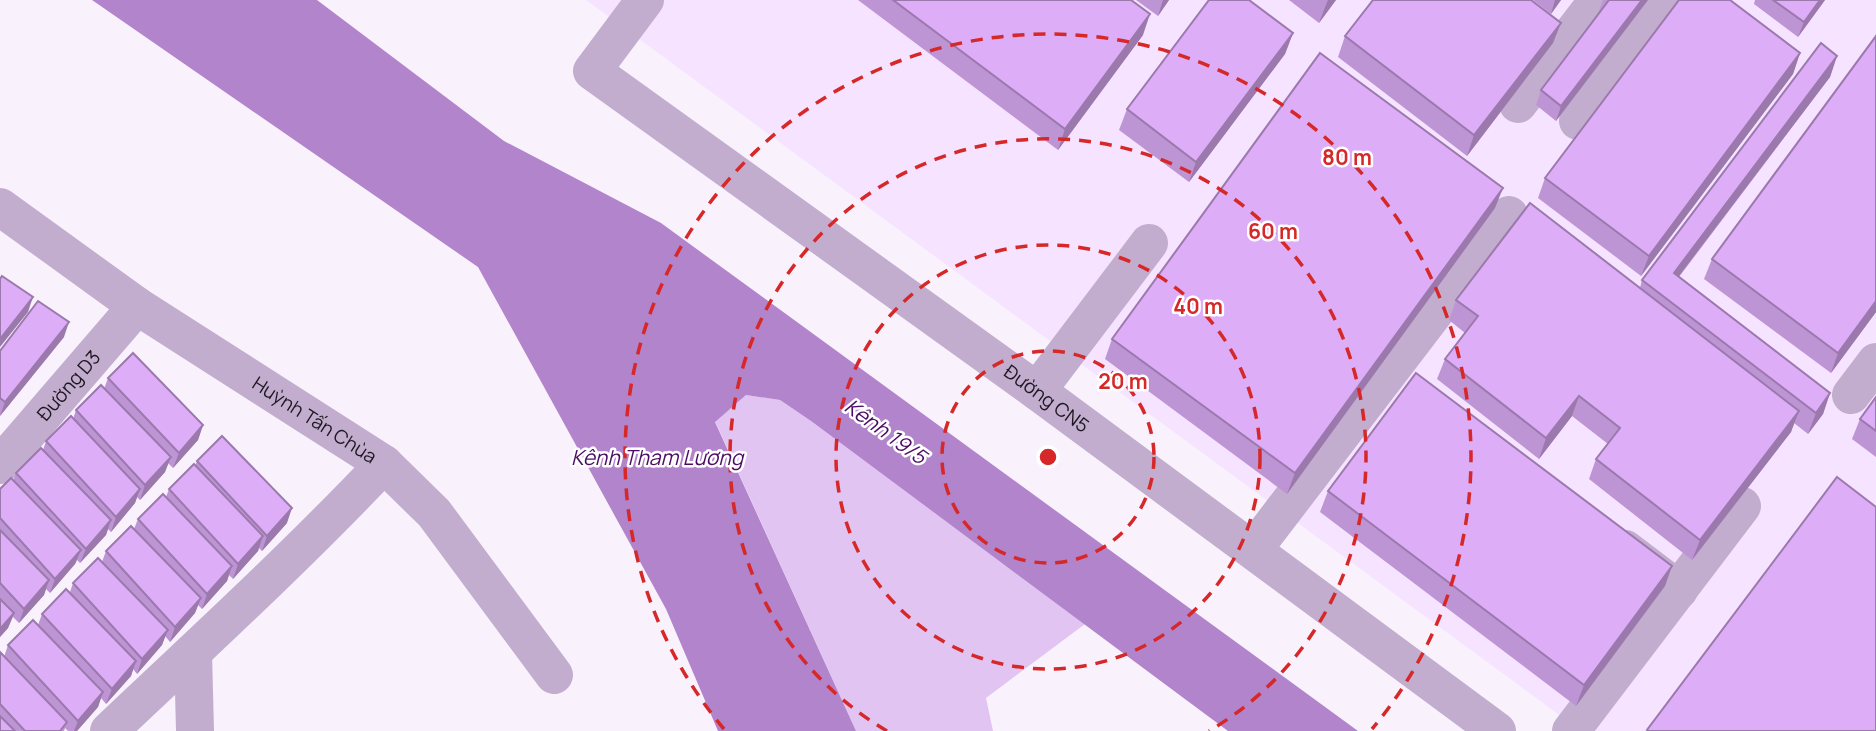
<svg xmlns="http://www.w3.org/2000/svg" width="1876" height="731" font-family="Manrope,sans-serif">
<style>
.built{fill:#f5e3ff}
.green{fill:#e1c4f2}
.water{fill:#b284cb}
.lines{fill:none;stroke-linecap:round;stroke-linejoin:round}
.minor{stroke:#c2adce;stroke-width:38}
.wall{fill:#be95d4}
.shaded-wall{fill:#9b79ad}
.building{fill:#ddadf7;stroke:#9b79ad;stroke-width:2}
.ring{fill:none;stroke:#d62828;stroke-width:3.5;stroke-dasharray:12 9}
.labels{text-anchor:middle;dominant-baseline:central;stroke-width:5;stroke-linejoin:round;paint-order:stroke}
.street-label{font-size:19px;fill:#1e1721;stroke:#fff}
.water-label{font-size:21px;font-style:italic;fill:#4c0e65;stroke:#fff}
.centre{fill:#d62828;stroke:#fff;stroke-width:3.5}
.ring-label{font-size:21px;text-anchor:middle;font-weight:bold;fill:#d62828;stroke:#fff;stroke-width:5;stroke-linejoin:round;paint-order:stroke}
</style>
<rect width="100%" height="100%" fill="#f9f2fd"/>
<!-- built -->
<polygon class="built" points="586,0 1876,0 1876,731 1581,731"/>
<!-- green -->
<polygon class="green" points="746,395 780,400 811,421 1085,624 986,698 993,731 856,731 715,421"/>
<!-- water -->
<polygon class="water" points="92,0 317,0 504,141 661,223 1358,731 1228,731 811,421 780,400 746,395 715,422 856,731 718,731 666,609 478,267"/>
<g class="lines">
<!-- minor -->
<g class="minor">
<path id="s1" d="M645,0l-53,71 445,320 460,340"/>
<polyline points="1518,104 1598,0"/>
<polyline points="1578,121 1670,0"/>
<path id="s2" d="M0,207l137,99 247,158 50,49 120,162"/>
<polyline points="1037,391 1149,243"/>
<polyline points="1851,395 1876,362"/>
<path id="s3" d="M0,465l137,-159"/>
<polyline points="1625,549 1679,590"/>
<polyline points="1253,550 1509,215"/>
<polyline points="193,652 195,731"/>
<path d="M109,731c93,-88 187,-174 275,-267"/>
<polyline points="1571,731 1742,506"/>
</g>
</g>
<!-- wall -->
<g class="wall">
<polygon points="858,0 1131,0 1143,35 1058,150"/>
<polygon points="1136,0 1169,0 1158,16"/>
<polygon points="1289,0 1336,0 1319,23"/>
<polygon points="1533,0 1561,0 1551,14"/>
<polygon points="1603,0 1648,0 1556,121 1536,105 1541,90 1601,12 1599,11"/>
<polygon points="1755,0 1825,0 1798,37 1754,4"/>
<polygon points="1293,33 1285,54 1189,182 1119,130 1127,109"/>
<polygon points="1345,36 1553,43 1467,156 1338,57"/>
<polygon points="1800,53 1793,74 1641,276 1538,198 1545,178"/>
<polygon points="1837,56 1830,77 1679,277 1830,393 1823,414 1808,434 1794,423 1791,432 1692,560 1589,479 1596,459 1608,444 1572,416 1539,459 1437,379 1445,359 1465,333 1449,320 1456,300 1640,288 1642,280"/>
<polygon points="1495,208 1287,494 1105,359 1112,339"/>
<polygon points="1712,259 1876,312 1831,373 1704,279"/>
<polygon points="64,337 0,416 0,351"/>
<polygon points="108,378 203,425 198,440 173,468 168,463 165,472 140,500 137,497 135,503 111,532 108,529 106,535 80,563 77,560 75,564 50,593 46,589 44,595 19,623 13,617 8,628 0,637 0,489 13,481 16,473 43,450 46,441 73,419 76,410 104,389"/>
<polygon points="1876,397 1876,457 1852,439 1860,419"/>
<polygon points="197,461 287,523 262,551 259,548 258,551 233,579 229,575 227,581 202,609 198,605 195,613 170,642 165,636 162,645 137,674 133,669 131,676 106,704 101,698 98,707 77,731 68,731 65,728 64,731 0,731 0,652 4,657 8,645 38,625 42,614 70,592 73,583 102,562 106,551 134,529 138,519 166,497 169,489 195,466"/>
<polygon points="1328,491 1665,586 1576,706 1320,512"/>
</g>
<!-- shaded-wall -->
<g class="shaded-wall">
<polygon points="1163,0 1169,0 1158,16"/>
<polygon points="1328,0 1336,0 1319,23 1327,2"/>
<polygon points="1555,0 1561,0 1551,14"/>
<polygon points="1642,0 1648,0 1556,121 1561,106"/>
<polygon points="1820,0 1825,0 1798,37 1804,22"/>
<polygon points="1150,14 1143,35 1058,150 1065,129"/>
<polygon points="1561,23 1553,43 1467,156 1474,135"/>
<polygon points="1293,33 1285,54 1189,182 1196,162"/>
<polygon points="1800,53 1793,74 1641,276 1649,256"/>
<polygon points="1837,56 1830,77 1666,293 1674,273"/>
<polygon points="1503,188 1495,208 1287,494 1295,473"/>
<polygon points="33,297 28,312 0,347 0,339"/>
<polygon points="1876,301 1876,312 1831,373 1838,353"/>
<polygon points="69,322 64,337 0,416 5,402"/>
<polygon points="1830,393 1823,414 1808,434 1816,413"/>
<polygon points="1579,396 1572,416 1539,459 1546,438"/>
<polygon points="1799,411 1791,432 1692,560 1700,540"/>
<polygon points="203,425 198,440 173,468 179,453"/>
<polygon points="171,457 165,472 140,500 145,485"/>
<polygon points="140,489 135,503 111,532 116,517"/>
<polygon points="292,508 287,523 262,551 267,536"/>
<polygon points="111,520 106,535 80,563 86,549"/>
<polygon points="263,536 258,551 233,579 238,564"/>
<polygon points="81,550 75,564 50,593 55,579"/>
<polygon points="232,566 227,581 202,609 207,594"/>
<polygon points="1672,566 1665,586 1576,706 1584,685"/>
<polygon points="49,580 44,595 19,623 24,609"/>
<polygon points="201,598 195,613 170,642 175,627"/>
<polygon points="14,613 8,628 0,637 0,629"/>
<polygon points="168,630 162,645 137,674 142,659"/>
<polygon points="136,661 131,676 106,704 112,689"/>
<polygon points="103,692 98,707 77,731 74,731 78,721"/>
</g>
<!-- building -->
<g class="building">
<polygon points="893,0 1131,0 1150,14 1065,129"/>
<polygon points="1209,0 1249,0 1293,33 1196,162 1127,109"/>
<polygon points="1373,0 1531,0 1561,23 1474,135 1345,36"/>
<polygon points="1609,0 1642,0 1561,106 1541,90"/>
<polygon points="1679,0 1730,0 1800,53 1649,256 1545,178"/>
<polygon points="1773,0 1820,0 1804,22"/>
<polygon points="1876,36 1876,301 1838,353 1712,259"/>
<polygon points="1821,43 1837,56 1674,273 1830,393 1816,413 1642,280"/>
<polygon points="1320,53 1503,188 1295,473 1112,339"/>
<polygon points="1530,203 1799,411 1700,540 1596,459 1620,428 1579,396 1546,438 1445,359 1478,316 1456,300"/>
<polygon points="2,276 33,297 0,339 0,279"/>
<polygon points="38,301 69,322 5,402 0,398 0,351"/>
<polygon points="133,353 203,425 179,453 108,378"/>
<polygon points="1416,373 1672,566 1584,685 1328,491"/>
<polygon points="101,385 171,457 145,485 76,410"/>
<polygon points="1876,397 1876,431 1860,419"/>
<polygon points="71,416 140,489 116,517 46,441"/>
<polygon points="222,436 292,508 267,536 197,461"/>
<polygon points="41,448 111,520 86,549 16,473"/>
<polygon points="194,464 263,536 238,564 169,489"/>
<polygon points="1837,477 1876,507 1876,731 1648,731 1647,730"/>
<polygon points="11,478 81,550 55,579 0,518 0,489"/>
<polygon points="163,494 232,566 207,594 138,519"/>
<polygon points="131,526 201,598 175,627 106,551"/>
<polygon points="0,530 49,580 24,609 0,583"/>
<polygon points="98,558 168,630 142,659 73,583"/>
<polygon points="66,589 136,661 112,689 42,614"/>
<polygon points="0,599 14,613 0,629"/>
<polygon points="33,620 103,692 78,721 8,645"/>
<polygon points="0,652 67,722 60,731 25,731 0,704"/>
<polygon points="0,716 15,731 0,731"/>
</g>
<!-- distance rings -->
<g class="ring">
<circle cx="1048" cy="457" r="106"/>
<circle cx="1048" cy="457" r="212"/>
<path d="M887 731A318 318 0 1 1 1209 731"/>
<path d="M724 729A423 423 0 1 1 1372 729"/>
</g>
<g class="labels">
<!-- street labels -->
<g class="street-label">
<text stroke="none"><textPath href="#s3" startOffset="105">Đường D3</textPath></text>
<text stroke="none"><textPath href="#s1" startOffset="649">Đường CN5</textPath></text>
<text stroke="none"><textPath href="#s2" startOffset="380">Huỳnh Tấn Chùa</textPath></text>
</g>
<!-- water labels -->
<g class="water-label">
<text transform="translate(886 431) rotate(36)">Kênh 19/5</text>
<text x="657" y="457">Kênh Tham Lương</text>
</g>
</g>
<circle cx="1048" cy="457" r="10" class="centre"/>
<g class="ring-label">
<text x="1347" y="165">80 m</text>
<text x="1273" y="239">60 m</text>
<text x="1198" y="314">40 m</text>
<text x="1123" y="389">20 m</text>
</g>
</svg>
